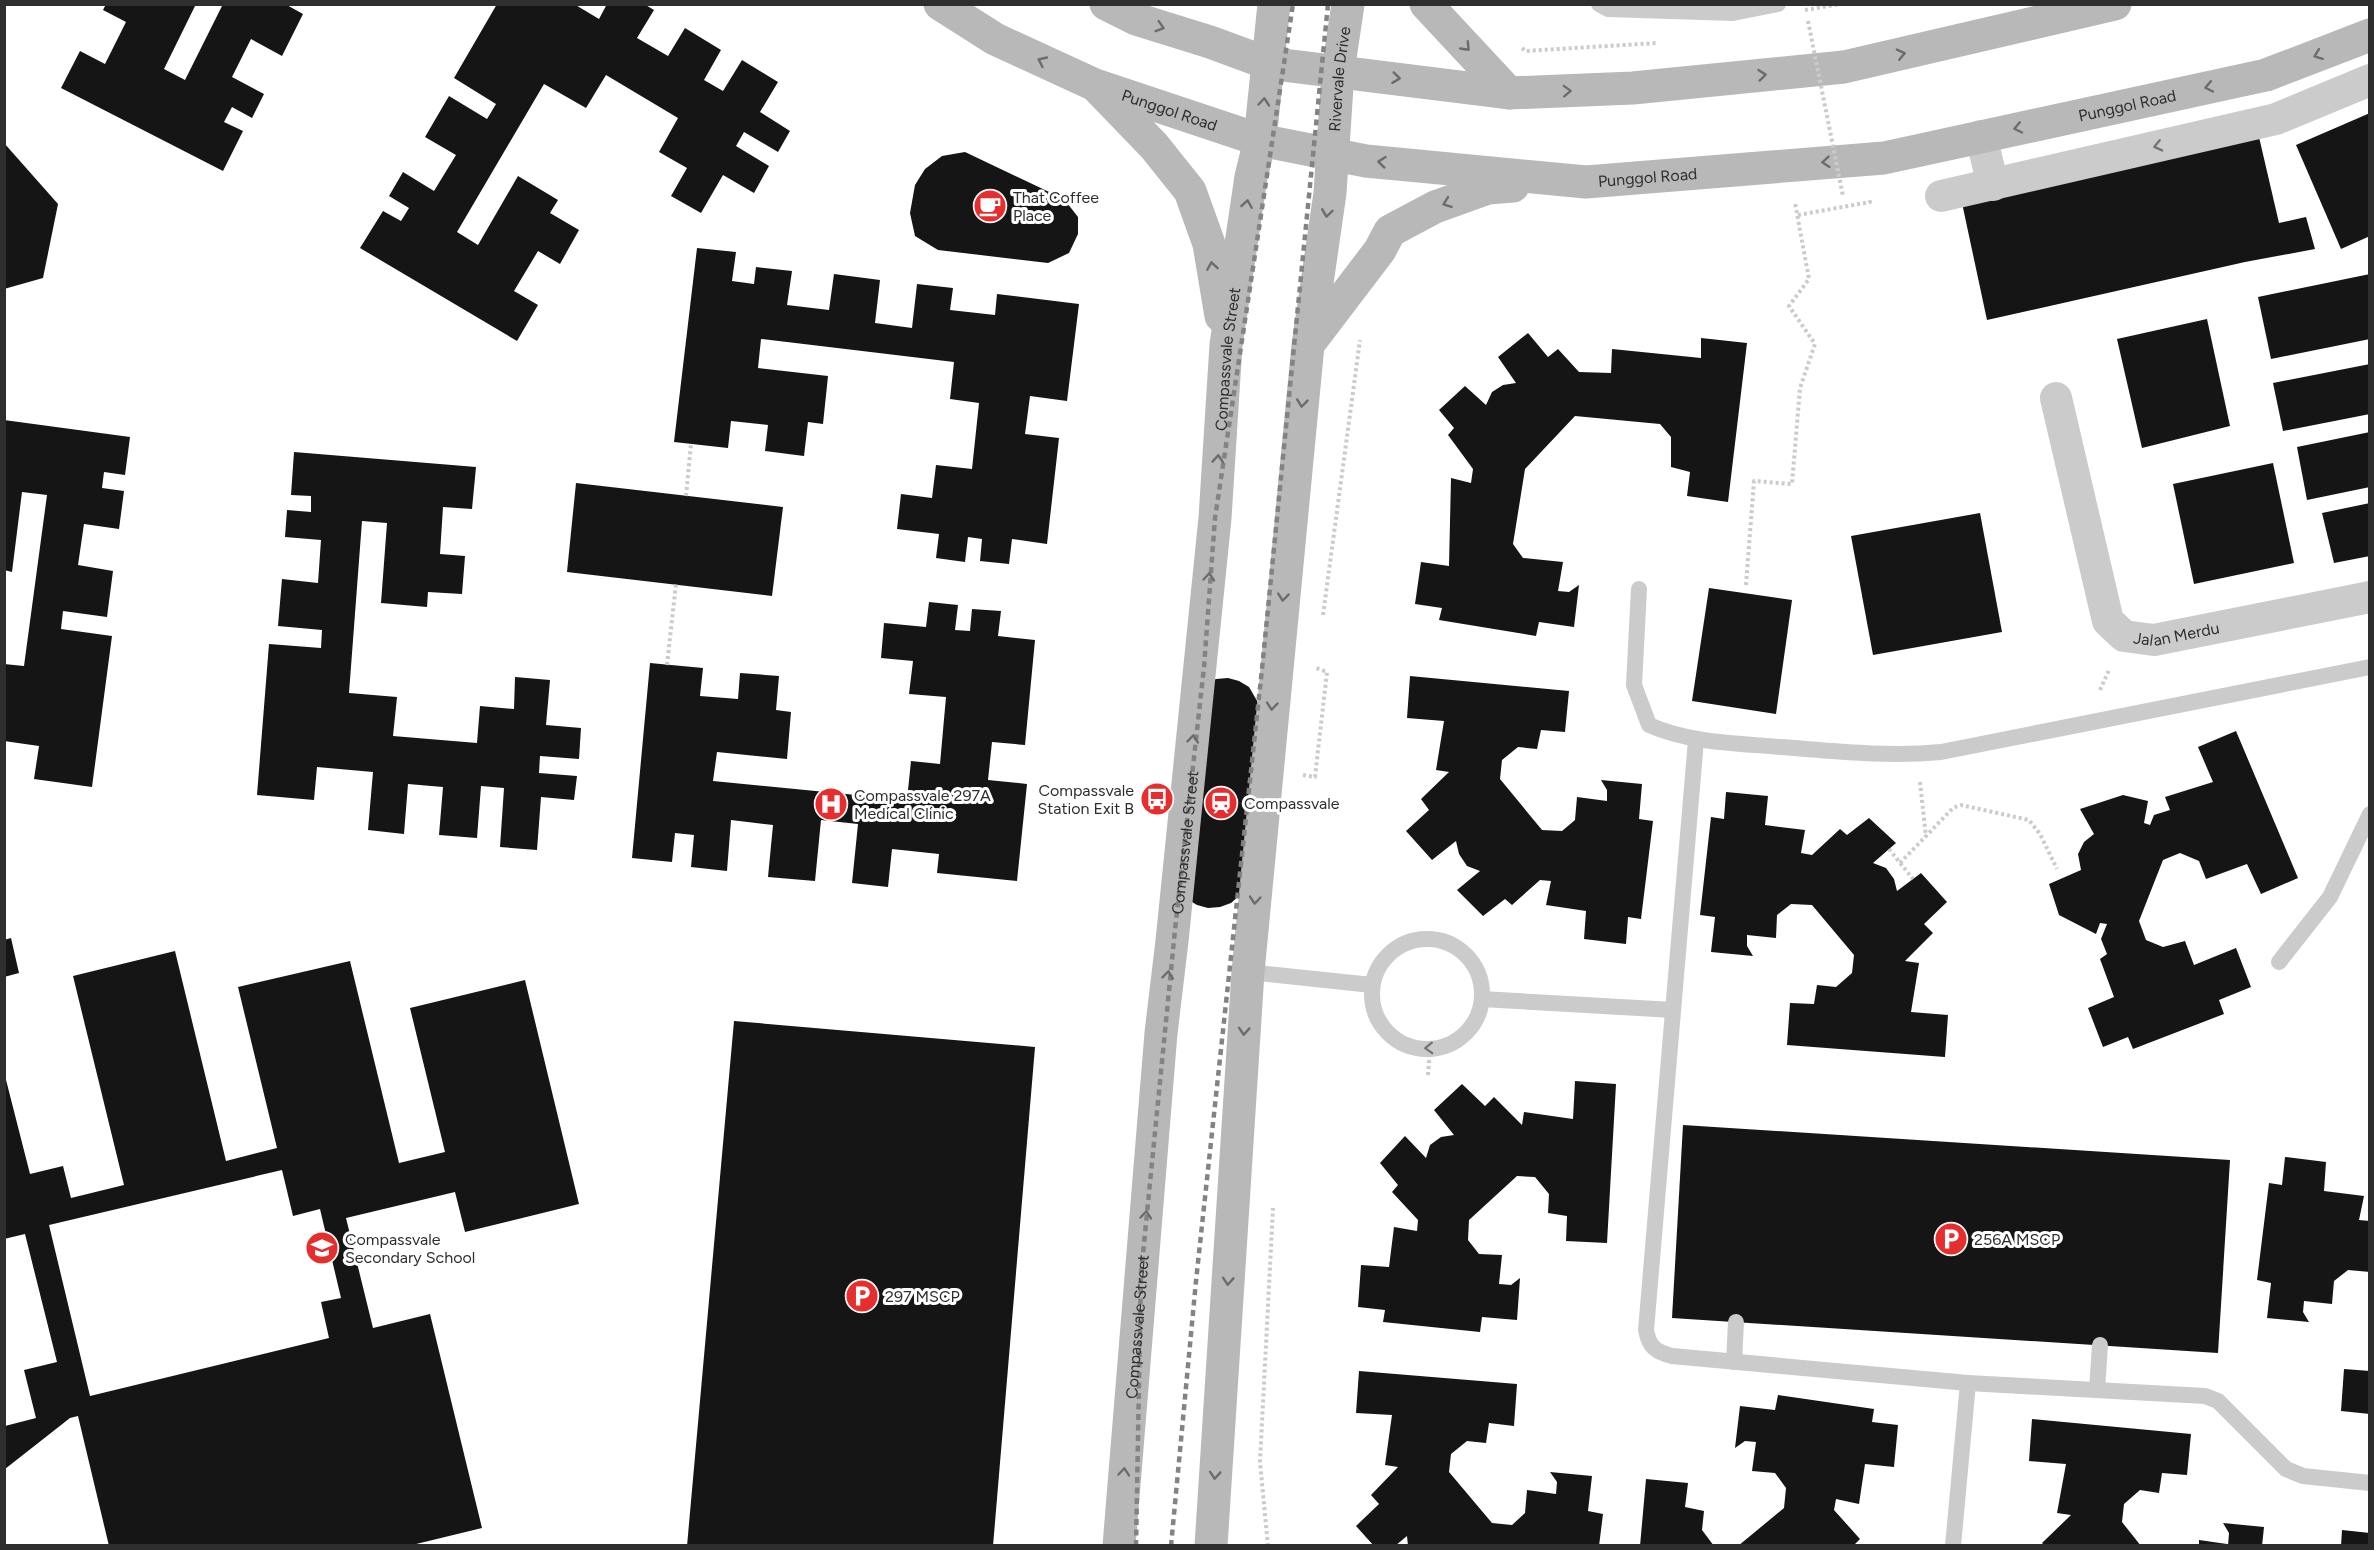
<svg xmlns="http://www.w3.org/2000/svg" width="2374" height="1550" font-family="Figtree,sans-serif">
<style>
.building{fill:#151515;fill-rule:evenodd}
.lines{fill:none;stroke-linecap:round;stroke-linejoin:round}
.path{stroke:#cbcbcb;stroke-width:4;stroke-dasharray:3 3;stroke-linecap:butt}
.lane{stroke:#cbcbcb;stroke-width:16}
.street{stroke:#cbcbcb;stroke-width:32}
.secondary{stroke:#b8b8b8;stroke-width:33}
.rail{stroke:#838383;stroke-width:4.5;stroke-dasharray:6 4.5;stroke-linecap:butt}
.path-bridge{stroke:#cbcbcb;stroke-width:4;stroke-dasharray:3 3;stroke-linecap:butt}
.oneway{stroke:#6c6c6c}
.oneway2{stroke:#757575}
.labels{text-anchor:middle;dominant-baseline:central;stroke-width:6;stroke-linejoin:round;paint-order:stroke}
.street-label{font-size:16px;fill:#2e2e2e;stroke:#fff}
.poi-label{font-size:16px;fill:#2e2e2e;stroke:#fff;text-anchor:start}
</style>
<rect width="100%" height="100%" fill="#fff"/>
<!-- building -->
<g class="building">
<polygon points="106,4 196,4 164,69 185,80 223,4 285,4 303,14 282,56 251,39 232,77 264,94 252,118 232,107 224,122 243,131 223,171 61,88 80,51 105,64 126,22 103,10"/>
<polygon points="497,4 574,4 599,19 607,4 644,4 654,10 637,38 668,56 685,28 721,50 704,80 723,91 742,60 778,82 760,112 790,131 778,152 744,132 736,146 769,166 754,193 723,175 701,213 671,196 687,168 659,152 678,118 606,75 586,108 544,84 457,232 478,245 518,176 558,200 550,213 579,230 560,264 538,251 514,291 538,305 517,341 360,248 383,211 401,221 409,208 389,196 403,172 434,191 456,155 425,137 449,96 487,119 496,104 454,78"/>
<polygon points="2370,113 2370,236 2341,249 2296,145"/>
<polygon points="2259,137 2279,223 2306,217 2315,249 2245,262 1987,320 1962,203"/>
<polygon points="4,143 58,204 43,278 4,289"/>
<polygon points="965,152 1064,199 1078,217 1078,234 1069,253 1048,263 938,250 915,236 910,213 915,185 925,169 942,156"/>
<polygon points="697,248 736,252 732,281 754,284 756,267 792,271 787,305 829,310 834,274 880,280 875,323 912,328 917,284 953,288 950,310 995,315 997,294 1079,304 1067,401 1030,396 1025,434 1059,438 1047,544 1012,539 1009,564 980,561 982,539 968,537 965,562 936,558 939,534 897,529 901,494 932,498 936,465 972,469 979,403 950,399 954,362 761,339 758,368 828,376 823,424 808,422 804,456 765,451 768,425 731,421 728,448 674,442"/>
<polygon points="2370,274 2370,339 2271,359 2258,297"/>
<polygon points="2207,319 2230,426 2142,448 2117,339"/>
<polygon points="1528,333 1548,357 1558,349 1579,372 1611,373 1612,349 1701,358 1701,338 1747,343 1728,502 1687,496 1690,472 1671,467 1671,437 1660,424 1575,416 1525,469 1513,544 1523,558 1563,562 1558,591 1569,592 1579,585 1574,627 1539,622 1536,636 1439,620 1442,608 1415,604 1421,562 1449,566 1451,478 1471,483 1473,469 1448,435 1454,428 1439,410 1465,386 1486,405 1492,392 1503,385 1516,383 1498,357"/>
<polygon points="2370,364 2370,414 2283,431 2273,383"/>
<polygon points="4,420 130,437 125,475 104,472 102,488 124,491 119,529 84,524 78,565 113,571 107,617 63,611 61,629 112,636 92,787 34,779 39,746 4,741 4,664 24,666 47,495 22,492 12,572 4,570"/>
<polygon points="2370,432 2370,487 2307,500 2297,447"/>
<polygon points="294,452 476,467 472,509 443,507 440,554 465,556 462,594 428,592 427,607 381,603 387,523 362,521 349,693 397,697 393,736 477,743 480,706 514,709 515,677 550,680 546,725 581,728 579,759 540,756 539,773 577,776 574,800 541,797 537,850 500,847 504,788 481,786 477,838 439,835 443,787 408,784 404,834 368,830 373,772 317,767 314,800 257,795 269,644 321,648 322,630 278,626 282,579 318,583 321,540 285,537 287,510 311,512 311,496 291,495"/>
<polygon points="2273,463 2294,563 2194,584 2173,484"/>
<polygon points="576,483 783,507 772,596 567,572"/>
<polygon points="2370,503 2370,556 2334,563 2322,513"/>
<polygon points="1980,513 2002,632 1873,655 1851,536"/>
<polygon points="1709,588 1792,600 1776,714 1692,701"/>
<polygon points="929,602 958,605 955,630 970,631 972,609 1001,611 998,636 1035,640 1025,745 992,742 988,780 1027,784 1017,881 937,873 939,854 892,849 888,887 852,883 858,824 821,820 815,881 768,877 773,825 731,820 727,871 691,867 694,835 675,833 672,862 632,858 650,663 703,668 700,696 738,699 740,673 779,676 776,710 791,712 787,759 717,752 713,781 907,800 911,761 940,764 946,697 909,694 913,661 881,658 884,623 926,627"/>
<polygon points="1410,676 1569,691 1565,732 1541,730 1537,749 1518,747 1502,760 1500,779 1542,830 1562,831 1575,820 1577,797 1607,801 1607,790 1601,780 1642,784 1639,819 1653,821 1641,919 1628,917 1626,944 1584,939 1586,911 1546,905 1551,881 1540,880 1512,905 1505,899 1483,916 1457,890 1480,871 1467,866 1459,854 1456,841 1432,860 1406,831 1429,810 1421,799 1449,772 1436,770 1444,721 1407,718"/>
<polygon points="1228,678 1239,681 1249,687 1260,706 1240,895 1231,903 1220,907 1208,908 1197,905 1187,899 1206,684 1216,679"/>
<polygon points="2236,731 2298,878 2261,894 2247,864 2206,879 2199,861 2180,853 2163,860 2139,921 2146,940 2163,947 2185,941 2194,965 2236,948 2251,987 2219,1000 2224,1014 2133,1049 2128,1037 2103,1047 2088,1008 2114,997 2100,959 2107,954 2101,939 2107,924 2100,923 2096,934 2059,915 2049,884 2081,870 2078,854 2084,842 2094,834 2080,809 2123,795 2148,801 2144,823 2150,825 2154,815 2170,810 2165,797 2213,782 2198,747"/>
<polygon points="1726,792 1768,796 1765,825 1805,830 1801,853 1812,855 1840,829 1847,835 1869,818 1896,843 1873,863 1886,868 1894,879 1897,891 1921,873 1947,902 1924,924 1933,933 1905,961 1919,963 1911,1012 1948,1015 1945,1057 1787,1045 1790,1003 1814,1004 1817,985 1836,987 1852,973 1854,955 1812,905 1791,904 1777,915 1776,938 1747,935 1747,946 1753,956 1711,952 1715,917 1700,915 1711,817 1724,819"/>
<polygon points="11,938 19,973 4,977 4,940"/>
<path d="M175,951l51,210 51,-13 -39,-161 112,-26 49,202 46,-11 -35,-144 115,-28 54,224 -114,28 -10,-40 -109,26 27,110 57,-14 52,214 -74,18h-299l-31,-130 -8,2 -65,51v-43l31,-8 -12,-48 33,-8 -32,-128 -21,5v-167l26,102 33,-8 8,32 53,-13 -51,-209zM282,1170l11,46 27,-7 21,89 -20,4 8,36 -239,58 -41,-171z"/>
<polygon points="734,1021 1035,1047 993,1546 687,1546"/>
<polygon points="1575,1081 1616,1084 1607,1243 1566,1241 1567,1216 1548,1213 1549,1194 1535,1177 1517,1176 1469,1220 1468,1240 1479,1254 1502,1255 1499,1284 1511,1285 1520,1278 1517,1320 1482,1317 1480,1332 1383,1322 1385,1310 1358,1307 1361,1265 1389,1267 1394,1227 1417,1231 1418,1220 1392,1192 1398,1185 1380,1163 1405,1136 1426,1158 1430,1145 1441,1137 1454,1135 1434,1110 1462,1084 1485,1106 1494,1097 1522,1125 1524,1112 1573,1119"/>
<polygon points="1683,1125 2230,1160 2218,1353 1672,1318"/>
<polygon points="2285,1157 2326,1162 2324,1191 2364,1196 2359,1220 2370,1221 2370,1272 2348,1270 2334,1281 2332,1304 2304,1301 2303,1312 2309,1322 2267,1318 2271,1283 2257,1280 2269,1183 2282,1185"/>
<polygon points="2344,1369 2370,1371 2370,1414 2341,1411"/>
<polygon points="1359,1371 1517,1384 1514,1426 1489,1423 1486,1443 1467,1441 1451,1454 1449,1472 1492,1523 1512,1525 1525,1513 1527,1490 1556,1494 1557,1482 1550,1472 1592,1476 1588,1511 1603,1514 1599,1546 1408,1546 1407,1536 1395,1546 1374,1546 1356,1526 1379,1504 1371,1495 1398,1467 1385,1465 1392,1415 1356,1413"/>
<polygon points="1778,1395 1874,1409 1872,1422 1898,1425 1894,1467 1865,1464 1859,1504 1836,1499 1834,1510 1860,1539 1853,1546 1738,1546 1784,1508 1786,1488 1775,1473 1752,1471 1756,1442 1745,1441 1735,1448 1740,1406 1775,1410"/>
<polygon points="2032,1419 2191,1434 2187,1475 2162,1473 2159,1493 2140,1490 2124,1504 2122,1522 2141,1546 2045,1546 2042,1543 2071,1515 2057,1513 2066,1464 2029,1461"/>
<polygon points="1646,1479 1688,1483 1685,1507 1704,1511 1702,1530 1714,1546 1640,1546"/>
<polygon points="2223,1523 2264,1527 2262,1546 2228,1546 2229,1533"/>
<polygon points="2342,1530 2370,1533 2370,1546 2341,1546"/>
<polygon points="2199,1540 2227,1544 2226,1546 2199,1546"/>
</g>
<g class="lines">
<!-- path -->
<g class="path">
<polyline points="1805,10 1841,4"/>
<polyline points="1522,48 1525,51 1657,43"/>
<polyline points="1798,215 1870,202 1869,198"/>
<polyline points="686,496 691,444"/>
<polyline points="1746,585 1754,481 1792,484 1800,388 1815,344 1789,306 1809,279 1795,203"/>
<polyline points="1323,615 1360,340"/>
<polyline points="667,665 676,584"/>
<polyline points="2100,690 2109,670"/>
<polyline points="1303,775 1315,777 1327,672 1316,668"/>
<polyline points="1920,782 1926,837"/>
<polyline points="1889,849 1913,879"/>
<polyline points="1900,863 1953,808 1961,805 2029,820 2040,834 2057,869"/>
<polyline points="1428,1075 1430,1050"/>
<polyline points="1268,1546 1260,1462 1273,1208"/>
</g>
<!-- lane -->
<g class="lane">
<polyline points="1599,4 1608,9 1733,13 1778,4"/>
<path d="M1639,589l-5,96 15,40c41,18 86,18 131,22 54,4 107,10 161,5l429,-85"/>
<path d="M1696,740l-50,590c3,17 10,22 26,26l296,27 237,13 13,5 68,68 17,7 67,7"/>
<circle cx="1427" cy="994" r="55"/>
<polyline points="2279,962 2330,897 2370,814"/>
<polyline points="1248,972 1372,985"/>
<polyline points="1482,999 1673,1010"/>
<polyline points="1734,1362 1736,1322"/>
<polyline points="2097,1390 2100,1345"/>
<polyline points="1953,1546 1968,1383"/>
</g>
<!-- street -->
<g class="street">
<polyline points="1981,136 1993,185"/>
<polyline points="1941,196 2276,119 2370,80"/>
<path id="s1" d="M2056,398l52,223 16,15 30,4 216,-43"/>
</g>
<!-- secondary -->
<g class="secondary">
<path id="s2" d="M940,4l55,35 100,46 165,55 106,21 220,21 298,-24 382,-83 104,-40"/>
<polyline points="1106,4 1136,19 1210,42 1267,63 1509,93 1633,88 1844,67 2115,4"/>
<polyline points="1426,4 1509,93"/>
<polyline points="1099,89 1154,146 1190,191 1209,244 1221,316"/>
<polyline points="1310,342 1380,250 1390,231 1435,207 1488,188 1513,186"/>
<path id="s3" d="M1119,1546l42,-513 11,-92 43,-423 11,-173 25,-168 9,-37 14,-136"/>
<path id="s4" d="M1211,1546l37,-574 60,-627 22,-152 8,-122 10,-67"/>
</g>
<!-- rail -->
<g class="rail">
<path id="s5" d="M1136,1546l5,-272 34,-344 29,-263 11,-149 78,-514"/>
<polyline points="1171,1546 1196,1281 1262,669 1328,4"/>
</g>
<!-- path-bridge -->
<polyline class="path-bridge" points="1808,21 1843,196"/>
</g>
<!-- one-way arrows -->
<defs><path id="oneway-chevron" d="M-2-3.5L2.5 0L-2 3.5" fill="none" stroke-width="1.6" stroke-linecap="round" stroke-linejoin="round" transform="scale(1.5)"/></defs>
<g class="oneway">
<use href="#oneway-chevron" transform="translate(1160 27) rotate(17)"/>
<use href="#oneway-chevron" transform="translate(1466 47) rotate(46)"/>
<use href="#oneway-chevron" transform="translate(1901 54) rotate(-13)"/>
<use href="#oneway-chevron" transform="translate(2318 55) rotate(159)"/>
<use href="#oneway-chevron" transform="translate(1042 61) rotate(-155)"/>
<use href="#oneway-chevron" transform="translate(1762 75) rotate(-6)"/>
<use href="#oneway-chevron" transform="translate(1396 78) rotate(7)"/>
<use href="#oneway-chevron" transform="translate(2209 87) rotate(168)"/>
<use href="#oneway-chevron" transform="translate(1567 91) rotate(-2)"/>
<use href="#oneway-chevron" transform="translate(1264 102) rotate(-85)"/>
<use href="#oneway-chevron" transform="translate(2018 128) rotate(168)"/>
<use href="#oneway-chevron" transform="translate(1382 162) rotate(-174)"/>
<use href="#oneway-chevron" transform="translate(1826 162) rotate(175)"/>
<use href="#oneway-chevron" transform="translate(1447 203) rotate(160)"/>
<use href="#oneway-chevron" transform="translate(1247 204) rotate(-81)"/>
<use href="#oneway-chevron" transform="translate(1327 213) rotate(98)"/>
<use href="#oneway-chevron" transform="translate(1212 266) rotate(-99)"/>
<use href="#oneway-chevron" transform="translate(1302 403) rotate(96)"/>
<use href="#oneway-chevron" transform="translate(1218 459) rotate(-86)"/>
<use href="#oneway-chevron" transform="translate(1209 577) rotate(-85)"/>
<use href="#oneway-chevron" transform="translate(1283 597) rotate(96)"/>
<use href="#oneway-chevron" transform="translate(1272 706) rotate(95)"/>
<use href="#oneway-chevron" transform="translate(1193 739) rotate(-84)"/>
<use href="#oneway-chevron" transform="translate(1255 900) rotate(95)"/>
<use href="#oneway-chevron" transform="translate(1168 975) rotate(-83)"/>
<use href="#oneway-chevron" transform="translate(1244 1031) rotate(94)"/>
<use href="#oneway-chevron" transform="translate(1146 1215) rotate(-85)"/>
<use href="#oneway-chevron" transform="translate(1228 1281) rotate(94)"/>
<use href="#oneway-chevron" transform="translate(1124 1472) rotate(-85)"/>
<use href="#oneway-chevron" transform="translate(1215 1475) rotate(94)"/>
</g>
<g class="oneway2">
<use href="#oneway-chevron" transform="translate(2158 146) rotate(167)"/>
<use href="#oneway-chevron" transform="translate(1429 1048) rotate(178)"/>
</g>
<!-- icons -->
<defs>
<symbol id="cafe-disc" viewBox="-11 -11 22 22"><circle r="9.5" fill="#e72e2e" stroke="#fff"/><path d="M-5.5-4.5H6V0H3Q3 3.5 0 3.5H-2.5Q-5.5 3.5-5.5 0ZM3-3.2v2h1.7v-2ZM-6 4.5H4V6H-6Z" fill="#fff"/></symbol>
<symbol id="bus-disc" viewBox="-11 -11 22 22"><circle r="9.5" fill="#e72e2e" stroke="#fff"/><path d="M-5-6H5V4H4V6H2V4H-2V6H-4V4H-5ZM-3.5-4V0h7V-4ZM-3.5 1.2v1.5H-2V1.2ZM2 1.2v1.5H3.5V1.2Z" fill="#fff"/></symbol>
<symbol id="station-disc" viewBox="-11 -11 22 22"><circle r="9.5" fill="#e72e2e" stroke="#fff"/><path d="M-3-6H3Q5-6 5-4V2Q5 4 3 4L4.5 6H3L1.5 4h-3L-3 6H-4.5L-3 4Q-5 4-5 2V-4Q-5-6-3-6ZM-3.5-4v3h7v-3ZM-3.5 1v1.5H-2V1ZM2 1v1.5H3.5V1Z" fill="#fff"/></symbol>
<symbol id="hospital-disc" viewBox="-11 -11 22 22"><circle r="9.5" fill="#e72e2e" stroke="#fff"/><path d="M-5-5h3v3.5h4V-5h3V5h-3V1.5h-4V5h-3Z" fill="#fff"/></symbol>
<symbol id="parking-disc" viewBox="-11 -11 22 22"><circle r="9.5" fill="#e72e2e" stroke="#fff"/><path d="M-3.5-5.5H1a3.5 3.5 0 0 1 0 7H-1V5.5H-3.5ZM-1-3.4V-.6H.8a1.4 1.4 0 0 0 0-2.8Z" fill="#fff"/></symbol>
<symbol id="school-disc" viewBox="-11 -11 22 22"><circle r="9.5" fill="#e72e2e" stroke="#fff"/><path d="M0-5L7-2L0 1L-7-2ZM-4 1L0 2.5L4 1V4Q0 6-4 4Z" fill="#fff"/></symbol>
</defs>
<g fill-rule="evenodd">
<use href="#cafe-disc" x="971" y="187" width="38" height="38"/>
<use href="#bus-disc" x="1138" y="780" width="38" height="38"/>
<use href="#station-disc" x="1202" y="784" width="38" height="38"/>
<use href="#hospital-disc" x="812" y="785" width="38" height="38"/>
<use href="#parking-disc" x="1932" y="1220" width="38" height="38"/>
<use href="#school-disc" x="303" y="1229" width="38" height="38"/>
<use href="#parking-disc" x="843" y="1277" width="38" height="38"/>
</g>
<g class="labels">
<!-- street labels -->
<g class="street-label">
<text stroke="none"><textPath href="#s4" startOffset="1473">Rivervale Drive</textPath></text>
<text stroke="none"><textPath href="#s2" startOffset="1226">Punggol Road</textPath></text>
<text stroke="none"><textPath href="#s2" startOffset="254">Punggol Road</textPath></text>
<text stroke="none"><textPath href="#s2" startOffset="740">Punggol Road</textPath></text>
<text stroke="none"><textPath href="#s3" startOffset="1192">Compassvale Street</textPath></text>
<text stroke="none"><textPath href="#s1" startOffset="304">Jalan Merdu</textPath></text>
<text stroke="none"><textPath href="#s5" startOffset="706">Compassvale Street</textPath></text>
<text stroke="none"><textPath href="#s3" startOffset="220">Compassvale Street</textPath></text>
</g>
<!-- poi labels -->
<g class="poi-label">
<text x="1013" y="197">That Coffee<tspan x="1013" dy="18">Place</tspan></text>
<text x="1134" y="790" text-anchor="end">Compassvale<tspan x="1134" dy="18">Station Exit B</tspan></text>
<text x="854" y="795">Compassvale 297A<tspan x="854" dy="18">Medical Clinic</tspan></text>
<text x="1244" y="803">Compassvale</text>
<text x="345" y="1239">Compassvale<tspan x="345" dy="18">Secondary School</tspan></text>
<text x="1974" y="1239">256A MSCP</text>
<text x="885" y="1296">297 MSCP</text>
</g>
</g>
<!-- border -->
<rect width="2374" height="1550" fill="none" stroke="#2e2e2e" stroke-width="12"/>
</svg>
